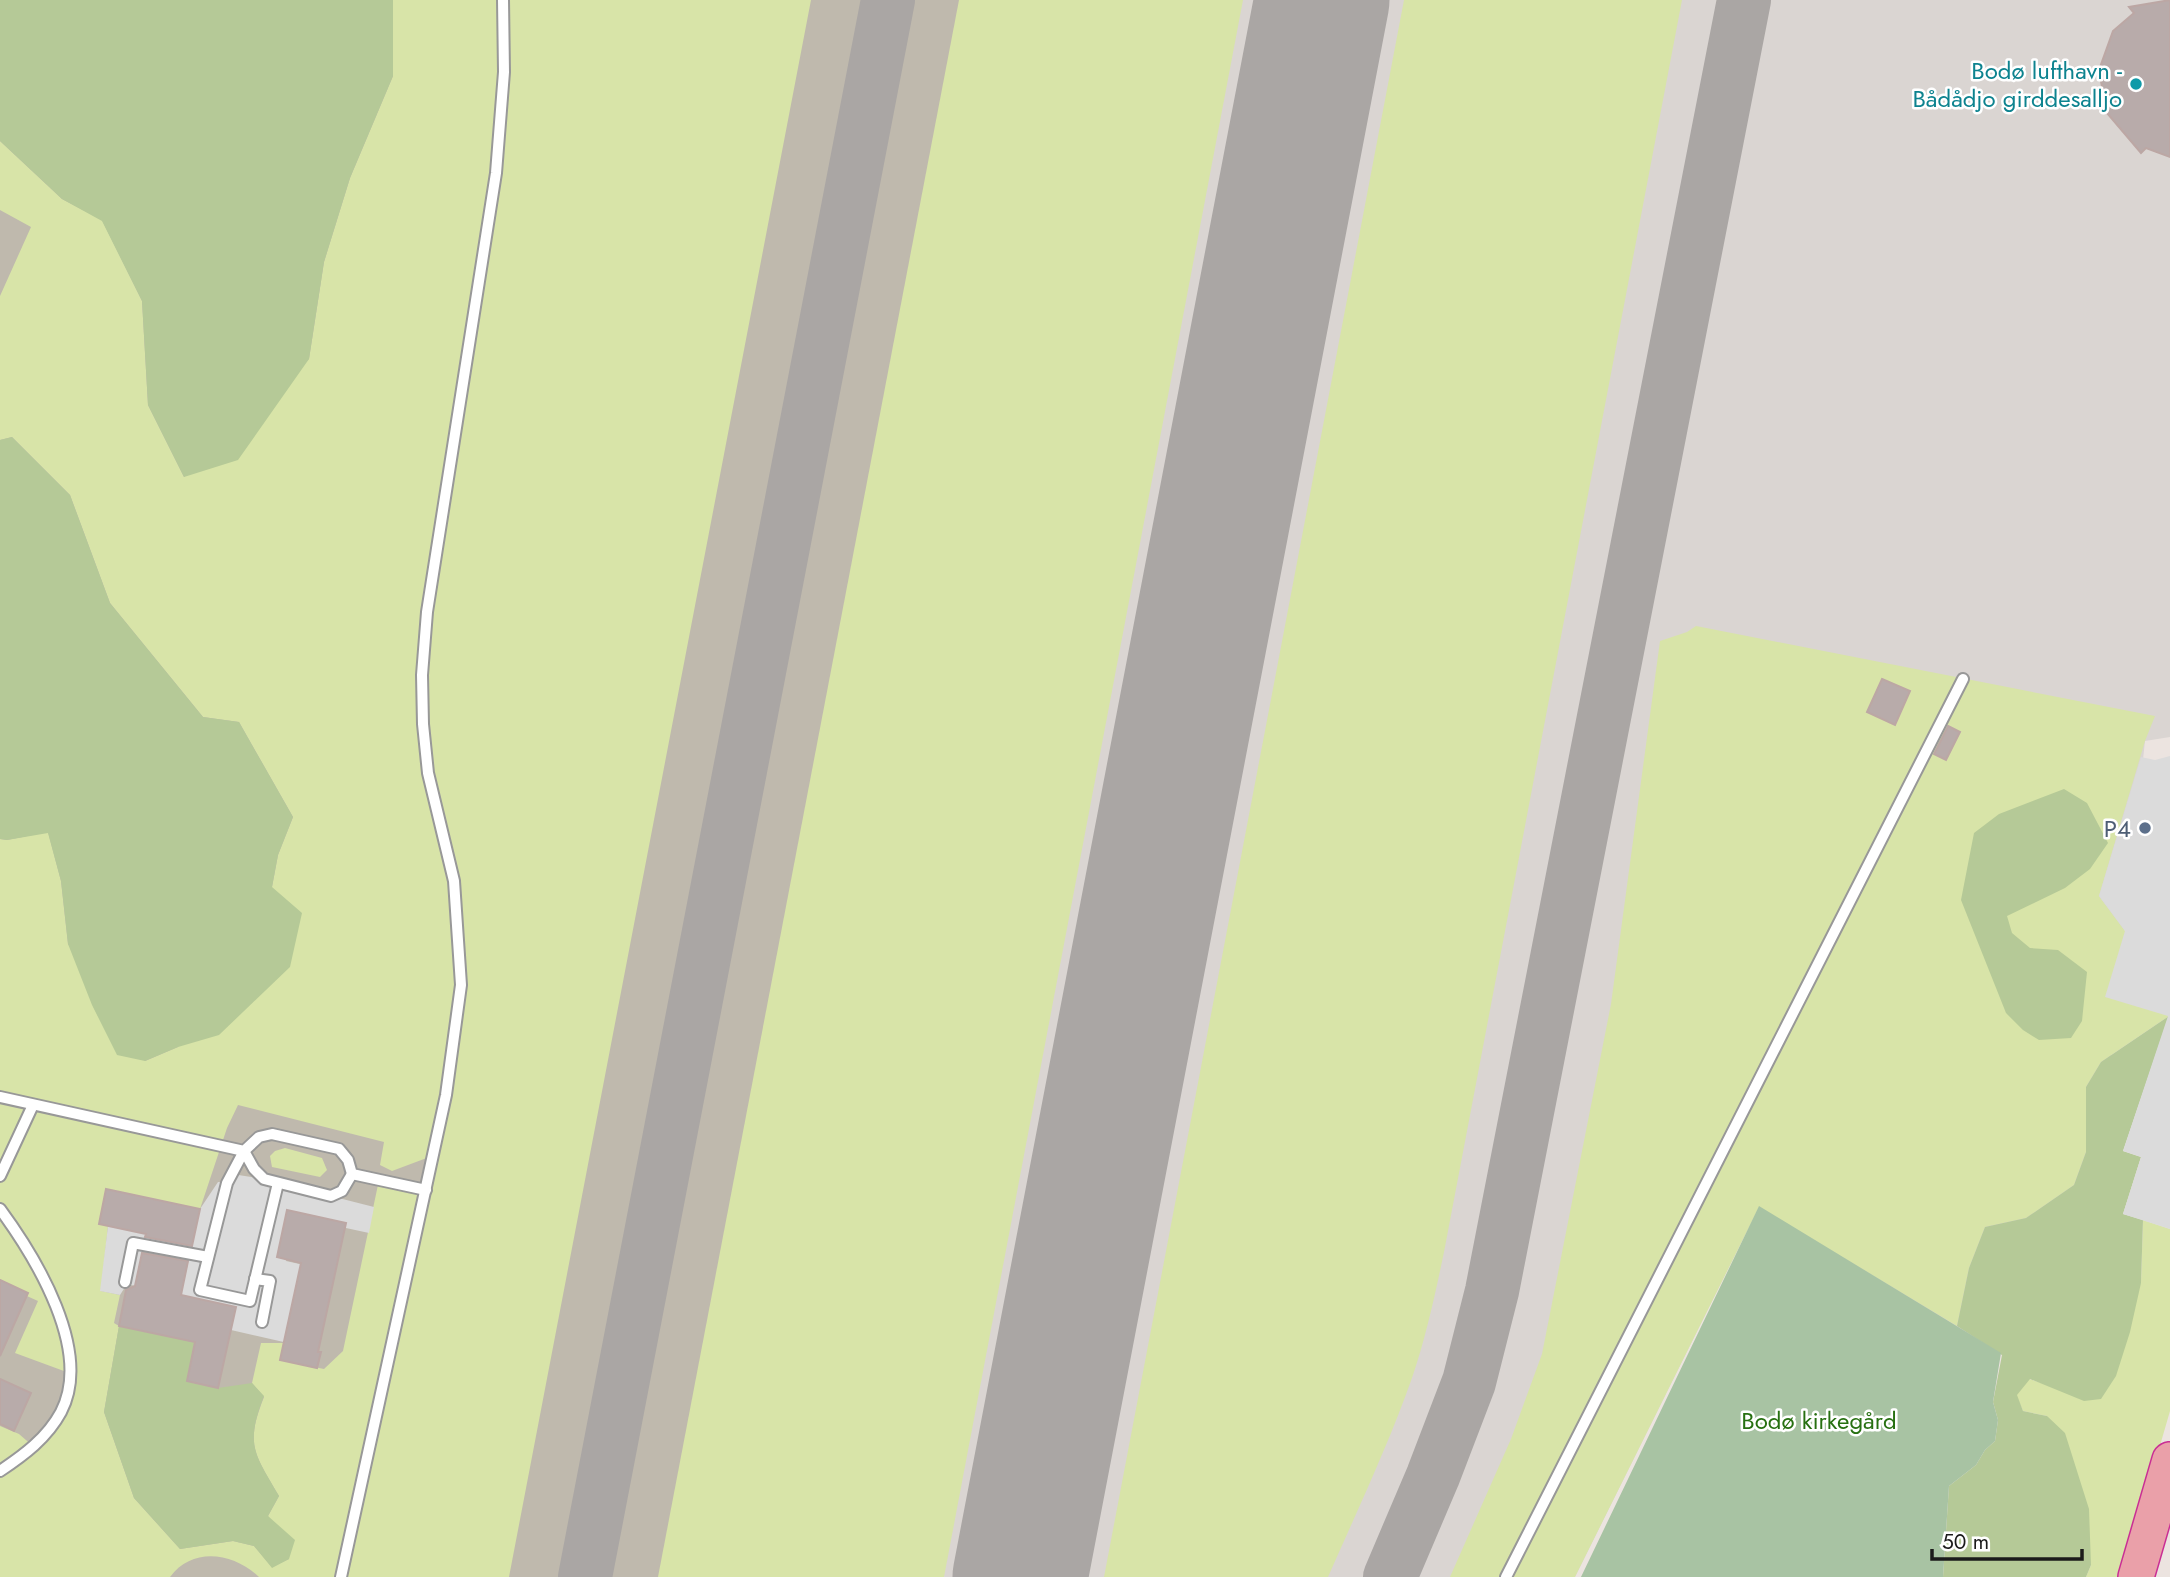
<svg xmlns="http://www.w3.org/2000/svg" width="2170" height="1577" font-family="Jost,sans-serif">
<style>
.airport{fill:#dad5d2}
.construction{fill:#bfb9ad}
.grass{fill:#d8e4a8;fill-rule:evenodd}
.forest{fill:#b5c997}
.cemetery{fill:#a8c3a3}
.parking{fill:#dbdbdb}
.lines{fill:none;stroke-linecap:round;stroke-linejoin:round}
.taxiway{stroke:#aaa6a4;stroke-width:54}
.runway{stroke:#aaa6a4;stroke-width:135}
.building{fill:#b8abaa;stroke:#bca7a4;stroke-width:2}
.service-casing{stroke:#989898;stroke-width:14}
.trunk-casing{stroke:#c92e94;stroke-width:38}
.service{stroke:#fff;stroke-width:10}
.trunk{stroke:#eaa0a9;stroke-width:35}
.culture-dot{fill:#0f9aa8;stroke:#fff;stroke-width:2.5}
.service-dot{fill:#5c6f8a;stroke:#fff;stroke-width:2.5}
.labels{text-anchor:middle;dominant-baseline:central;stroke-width:5;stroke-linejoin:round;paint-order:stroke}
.culture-label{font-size:24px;fill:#0d838f;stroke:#fff;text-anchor:end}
.service-label{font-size:24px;fill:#4e5e75;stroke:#fff;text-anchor:end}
.park-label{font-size:24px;fill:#277011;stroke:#fff}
</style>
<rect width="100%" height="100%" fill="#ece4e0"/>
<!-- airport -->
<polygon class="airport" points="0,0 2166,0 2146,4 2113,31 2099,70 2106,112 2133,143 2170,157 2170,737 2145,741 2096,1195 2002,1355 1759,1206 1575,1577 0,1577"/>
<!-- construction -->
<polygon class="construction" points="0,0 1094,0 797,1577 0,1577"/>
<!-- grass -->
<g class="grass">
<path d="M393,0h418l-302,1577h-250c-25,-24 -66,-31 -89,0h-170v-151l19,8 15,13 28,-36 10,-37 -57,-21 23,-52 -38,-17v-445l7,1 41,-8 13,49 7,63 77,117 33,-14 94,-160 6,-32 15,-38 -54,-95 -36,-5 -93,-114 -40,-108 -58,-58 -12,3v-144l31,-69 -31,-17v-69l62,58 40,21 40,81 6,104 36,72 125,-118 15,-97 26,-84 43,-102zM238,1105l146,37 -4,23 12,6 40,-15 -7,34 -46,-10 -36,171 -19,18 -39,-8 3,-18h-27l-9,40 12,14c-19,48 -10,56 15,99l-11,20 21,43 -17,8 -18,-21 -21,-5 -53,8 -46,-51 -30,-86 15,-86 -5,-3 6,-28 -19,-4 7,-65 -9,-2 8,-34 93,19 27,-81z"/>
<polygon points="959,0 1243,0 944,1577 658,1577"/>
<path d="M1404,0h278l-238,1252c-9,43 -18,85 -32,126 -24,68 -55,133 -84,199h-224z"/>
<polygon points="1696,626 2155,716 2145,741 2099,896 2125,931 2169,1016 2101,1062 2086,1087 2086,1152 2074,1185 2026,1218 1985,1227 1969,1268 1957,1326 1759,1207 1575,1577 1450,1577 1511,1439 1542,1354 1611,1004 1660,641 1687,632"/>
<polygon points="285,1148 322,1158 327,1170 320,1177 272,1167 270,1156 275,1151"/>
<polygon points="2143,1220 2170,1229 2170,1411 2122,1577 2086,1577 2091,1565 2047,1416 2023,1411 2016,1395 2029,1379 2054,1387 2141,1283"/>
</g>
<!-- forest -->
<g class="forest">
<polygon points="0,0 393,0 393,76 350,178 324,262 309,359 238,460 184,477 148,405 142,301 102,221 62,199 0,141"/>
<polygon points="12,437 70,495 110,603 203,717 239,722 293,817 278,855 272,887 302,913 290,967 219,1035 178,1047 145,1061 117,1055 92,1005 68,944 61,881 48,833 7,840 0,839 0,440"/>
<polygon points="2064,789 2087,803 2108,843 2090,869 2065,888 2007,916 2012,933 2030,948 2058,950 2087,972 2082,1021 2071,1038 2039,1040 2023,1030 2006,1013 1961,900 1974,833 1999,814"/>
<polygon points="2169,1016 2123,1151 2141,1157 2123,1214 2143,1220 2141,1283 2130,1332 2116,1376 2101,1399 2084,1401 2030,1379 2017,1395 2023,1411 2047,1416 2065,1433 2089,1509 2091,1565 2086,1577 1943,1577 1949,1486 1976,1465 1985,1450 1995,1441 1998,1420 1993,1402 2002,1355 1957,1326 1969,1268 1985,1227 2026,1218 2074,1185 2086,1152 2086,1087 2101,1062"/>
<path d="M119,1326l76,16 -7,39 30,7 34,-5 12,13c-19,49 -10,57 15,100l-11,20 27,24 -6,19 -17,9 -18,-22 -21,-5 -53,8 -46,-51 -30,-86z"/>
</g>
<!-- cemetery -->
<polygon class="cemetery" points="1759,1206 2001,1353 1993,1402 1998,1420 1995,1441 1985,1450 1976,1465 1949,1486 1943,1577 1581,1577"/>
<!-- parking -->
<g class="parking">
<polygon points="2170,756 2170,1229 2123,1214 2141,1157 2123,1151 2168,1016 2105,997 2125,931 2099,896 2141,757 2155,760"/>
<polygon points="232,1174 264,1179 374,1207 369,1233 295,1217 286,1261 304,1265 288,1343 231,1330 181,1295 189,1259 143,1248 135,1286 127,1284 120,1295 100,1291 108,1226 192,1244 200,1209 218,1182 227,1183"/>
</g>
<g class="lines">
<!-- taxiway -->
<g class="taxiway">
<polyline points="585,1577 888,0"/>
<polyline points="1390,1577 1433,1476 1469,1382 1492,1291 1744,0"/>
</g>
<!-- runway -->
<polyline class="runway" points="1020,1577 1322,0"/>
</g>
<!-- building -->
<g class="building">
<polygon points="2170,0 2170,157 2146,148 2141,153 2096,100 2104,98 2099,70 2113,31 2134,13 2129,7"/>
<polygon points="1882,679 1910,691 1895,725 1867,712"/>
<polygon points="1948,726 1960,732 1946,760 1934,754"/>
<polygon points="106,1189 200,1209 192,1246 145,1237 146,1234 99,1224"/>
<polygon points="287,1210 346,1223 318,1352 321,1352 317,1368 280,1360 301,1263 277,1257"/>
<polygon points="142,1253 188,1261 181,1295 236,1307 218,1388 187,1381 195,1342 119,1326 126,1290 135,1286"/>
<polygon points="0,1280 28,1293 0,1356"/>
<polygon points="0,1379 31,1393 14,1431 0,1424"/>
</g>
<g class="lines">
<defs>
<g id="service">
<polyline points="0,1097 244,1151 259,1137 272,1134 339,1149 348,1160 352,1174 426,1190"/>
<polyline points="244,1151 227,1183 200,1290 250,1301 278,1183"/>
<polyline points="244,1151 254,1169 264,1179 331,1196 342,1191 352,1174"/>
<polyline points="0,1176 33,1105"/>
<path d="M0,1209c36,49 93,142 61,203 -14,26 -37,43 -61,59"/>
<polyline points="255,1279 270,1281 262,1322"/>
<polyline points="125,1282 133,1243 208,1257"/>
<polyline points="341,1577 446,1095 461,985 454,881 428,773 423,724 422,675 427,612 496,173 504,72 503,0"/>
<polyline points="1506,1577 1963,679"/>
</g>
<polyline id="trunk" points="2136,1577 2170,1460"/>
</defs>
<!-- service casing -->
<use href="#service" class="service-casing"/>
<!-- trunk casing -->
<use href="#trunk" class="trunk-casing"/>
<!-- service -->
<use href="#service" class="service"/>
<!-- trunk -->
<use href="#trunk" class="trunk"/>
</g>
<!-- markers -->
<circle class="culture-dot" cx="2136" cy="84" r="7"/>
<circle class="service-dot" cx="2145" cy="828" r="7"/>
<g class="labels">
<!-- culture labels -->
<g class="culture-label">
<text x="2122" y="70">Bodø lufthavn -<tspan x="2122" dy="28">Bådådjo girddesalljo</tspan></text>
</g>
<!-- service labels -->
<g class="service-label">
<text x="2131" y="828">P4</text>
</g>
<!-- park labels -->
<g class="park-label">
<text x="1819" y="1420">Bodø kirkegård</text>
</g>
</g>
<!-- scale -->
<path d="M1932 1549v10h150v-10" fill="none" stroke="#1b1b1b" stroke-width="3.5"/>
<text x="1942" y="1549" font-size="21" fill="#1b1b1b" stroke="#ffffff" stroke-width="5" paint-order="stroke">50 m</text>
</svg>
